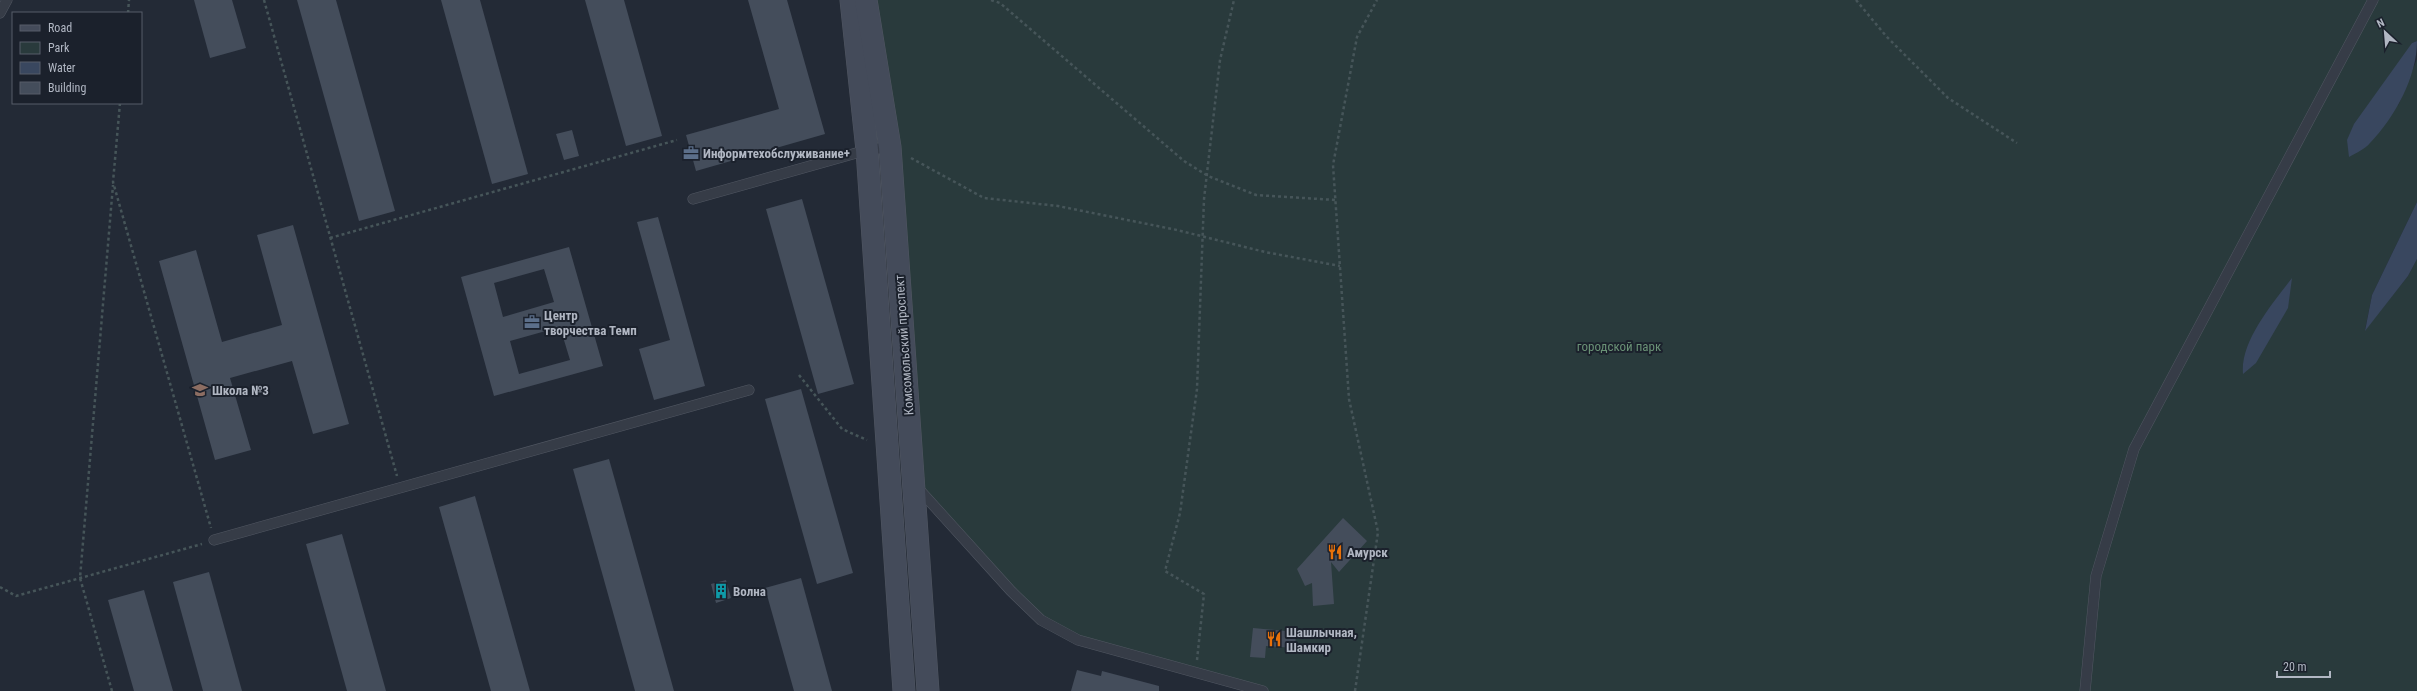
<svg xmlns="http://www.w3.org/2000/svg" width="2417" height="691" font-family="'Roboto Condensed',sans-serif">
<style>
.green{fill:#293a3c}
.water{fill:#39475f}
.building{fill:#444d5b;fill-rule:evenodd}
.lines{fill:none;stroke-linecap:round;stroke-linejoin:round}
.lane-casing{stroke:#515762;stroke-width:11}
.secondary-casing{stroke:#515762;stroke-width:23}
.path{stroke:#465559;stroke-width:2.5;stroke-dasharray:3 3;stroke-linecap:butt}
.lane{stroke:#363c47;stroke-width:10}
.secondary{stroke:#444b5a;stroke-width:22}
.labels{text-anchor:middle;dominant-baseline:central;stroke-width:4;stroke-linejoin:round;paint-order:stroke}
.poi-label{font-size:13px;font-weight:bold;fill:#b1b7c3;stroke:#1b212c;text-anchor:start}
.street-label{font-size:13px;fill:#b1b7c3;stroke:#1b212c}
.park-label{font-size:13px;fill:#6a9276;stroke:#1b212c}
</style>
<rect width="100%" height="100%" fill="#232a36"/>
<!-- green -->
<polygon class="green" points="866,0 2417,0 2417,41 2412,43 2398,106 2417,59 2417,202 2372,295 2365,330 2408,276 2417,259 2417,691 1263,691 1078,640 1041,620 914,483"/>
<!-- water -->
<g class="water">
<path d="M2417,41c0,36 -22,76 -47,102 -5,6 -14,10 -21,14l-2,-17 7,-16 58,-81z"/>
<polygon points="2417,202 2417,259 2408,276 2365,331 2372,295"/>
<path d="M2292,278l-4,30 -32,55 -13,11c-3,-33 30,-71 49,-96z"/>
</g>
<!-- building -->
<g class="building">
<polygon points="194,0 232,0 246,48 210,58"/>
<polygon points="297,0 336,0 395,211 359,221"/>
<polygon points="441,0 480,0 528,174 492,184"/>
<polygon points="585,0 624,0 662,136 626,146"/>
<polygon points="748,0 787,0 825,134 696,171 686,135 779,109"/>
<polygon points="572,130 579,156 564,160 556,134"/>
<polygon points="802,199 854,384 818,394 766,209"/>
<polygon points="658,217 705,386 654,400 639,349 670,340 637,222"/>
<polygon points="293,225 349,424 313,434 292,361 230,378 251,450 215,460 159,261 196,250 222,342 282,325 257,235"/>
<path d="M569,247l34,119 -109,30 -33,-119zM544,269l10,33 -51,15 -9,-34zM560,327l10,33 -51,14 -9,-33z"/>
<polygon points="801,389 853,573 817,584 765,399"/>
<polygon points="609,459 674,691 635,691 573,469"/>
<polygon points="475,496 530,691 491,691 439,507"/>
<polygon points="1343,518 1367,541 1339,572 1331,562 1334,604 1313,606 1312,583 1305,586 1297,569"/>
<polygon points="342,534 386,691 347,691 306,544"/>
<polygon points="209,572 242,691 203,691 173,582"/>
<polygon points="801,578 832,691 794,691 765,588"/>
<polygon points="726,580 731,598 716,603 711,584"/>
<polygon points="144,590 173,691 134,691 108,600"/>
<polygon points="1253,628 1296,632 1295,648 1266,646 1265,658 1250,657"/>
<polygon points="1077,670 1101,676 1102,671 1159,686 1159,691 1071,691"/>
</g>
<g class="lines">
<defs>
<g id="lane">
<polyline points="0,13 7,0"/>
<polyline points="693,199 867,150 890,147"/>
<polyline points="916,486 1011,591 1041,620 1078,640 1263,691"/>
<polyline points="214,540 749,390"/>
<polyline points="2085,691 2096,576 2134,449 2373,0"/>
</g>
<g id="secondary">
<polyline points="851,0 867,150 904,691"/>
<polyline points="866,0 890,147 928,691"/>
</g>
</defs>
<!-- lane casing -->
<use href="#lane" class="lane-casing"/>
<!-- secondary casing -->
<use href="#secondary" class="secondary-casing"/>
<!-- path -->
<g class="path">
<polyline points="264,0 397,476"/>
<polyline points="991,0 1000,3 1184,161 1208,176 1256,195 1335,200"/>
<polyline points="1856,0 1886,36 1948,98 2017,143"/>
<polyline points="128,13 129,0"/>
<polyline points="120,103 113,182 211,528"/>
<polyline points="911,158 984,198 1058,206 1177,230 1265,252 1340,266"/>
<polyline points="330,238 677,140"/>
<polyline points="799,375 842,429 867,440"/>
<polyline points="0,587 16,596 202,544"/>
<polyline points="1197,660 1204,594 1165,571 1180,513 1197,389 1204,199 1220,60 1234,0"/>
<polyline points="112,691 80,578 113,185"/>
<polyline points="1355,691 1378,532 1349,399 1333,165 1357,37 1377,0"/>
</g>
<!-- lane -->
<use href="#lane" class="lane"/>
<!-- secondary -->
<use href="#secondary" class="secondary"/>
</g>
<!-- icons -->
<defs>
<symbol id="office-bare" viewBox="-9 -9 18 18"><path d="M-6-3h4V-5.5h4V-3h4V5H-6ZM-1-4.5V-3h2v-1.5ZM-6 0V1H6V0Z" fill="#5c6f8a" stroke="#1b212c" stroke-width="2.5" paint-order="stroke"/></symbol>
<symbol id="school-bare" viewBox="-9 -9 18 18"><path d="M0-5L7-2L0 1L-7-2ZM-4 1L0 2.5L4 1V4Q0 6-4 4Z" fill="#8d6e63" stroke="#1b212c" stroke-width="2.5" paint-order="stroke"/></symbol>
<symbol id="restaurant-bare" viewBox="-9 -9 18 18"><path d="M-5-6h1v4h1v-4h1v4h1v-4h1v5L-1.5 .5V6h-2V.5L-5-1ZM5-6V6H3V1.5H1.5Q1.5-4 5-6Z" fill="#e8710a" stroke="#1b212c" stroke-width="2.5" paint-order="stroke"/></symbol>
<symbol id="building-bare" viewBox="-9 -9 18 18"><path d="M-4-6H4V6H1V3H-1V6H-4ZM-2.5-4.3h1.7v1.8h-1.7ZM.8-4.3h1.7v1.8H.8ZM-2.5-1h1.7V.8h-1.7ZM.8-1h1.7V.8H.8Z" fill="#0f9aa8" stroke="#1b212c" stroke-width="2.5" paint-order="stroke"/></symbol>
</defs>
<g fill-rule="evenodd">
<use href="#office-bare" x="680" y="142" width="22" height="22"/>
<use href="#office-bare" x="521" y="311" width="22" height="22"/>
<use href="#school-bare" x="189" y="379" width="22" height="22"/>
<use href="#restaurant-bare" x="1324" y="541" width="22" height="22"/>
<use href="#building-bare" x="710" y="580" width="22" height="22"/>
<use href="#restaurant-bare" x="1263" y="628" width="22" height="22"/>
</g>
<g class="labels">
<!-- poi labels -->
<g class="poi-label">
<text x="703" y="153">Информтехобслуживание+</text>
<text x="544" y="315">Центр<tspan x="544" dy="15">творчества Темп</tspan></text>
<text x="212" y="390">Школа №3</text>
<text x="1347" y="552">Амурск</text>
<text x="733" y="591">Волна</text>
<text x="1286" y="632">Шашлычная,<tspan x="1286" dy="15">Шамкир</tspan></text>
</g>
<!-- street labels -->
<g class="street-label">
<text transform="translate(904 345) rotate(-94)">Комсомольский проспект</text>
</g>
<!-- park labels -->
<g class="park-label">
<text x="1619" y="346">городской парк</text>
</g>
</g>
<!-- legend -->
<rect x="12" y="12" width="130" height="92" fill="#1b212c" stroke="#575d68"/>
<rect x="20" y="25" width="20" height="6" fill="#444b5a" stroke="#575d68"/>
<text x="48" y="32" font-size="12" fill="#b1b7c3">Road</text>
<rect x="20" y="42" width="20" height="12" fill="#293a3c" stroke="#575d68"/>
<text x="48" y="52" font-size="12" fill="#b1b7c3">Park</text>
<rect x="20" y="62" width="20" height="12" fill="#39475f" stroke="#575d68"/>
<text x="48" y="72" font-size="12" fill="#b1b7c3">Water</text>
<rect x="20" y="82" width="20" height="12" fill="#444d5b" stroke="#575d68"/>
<text x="48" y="92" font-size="12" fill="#b1b7c3">Building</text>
<!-- north arrow -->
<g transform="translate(2385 32) rotate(334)" stroke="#1b212c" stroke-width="3" paint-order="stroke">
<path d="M0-3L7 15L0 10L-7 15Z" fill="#b1b7c3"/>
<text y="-6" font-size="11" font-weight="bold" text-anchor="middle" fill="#b1b7c3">N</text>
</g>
<!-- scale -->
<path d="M2277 671v6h53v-6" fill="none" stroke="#b1b7c3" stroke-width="2"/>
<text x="2283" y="671" font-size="12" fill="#b1b7c3" stroke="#1b212c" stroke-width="3" paint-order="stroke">20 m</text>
</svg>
